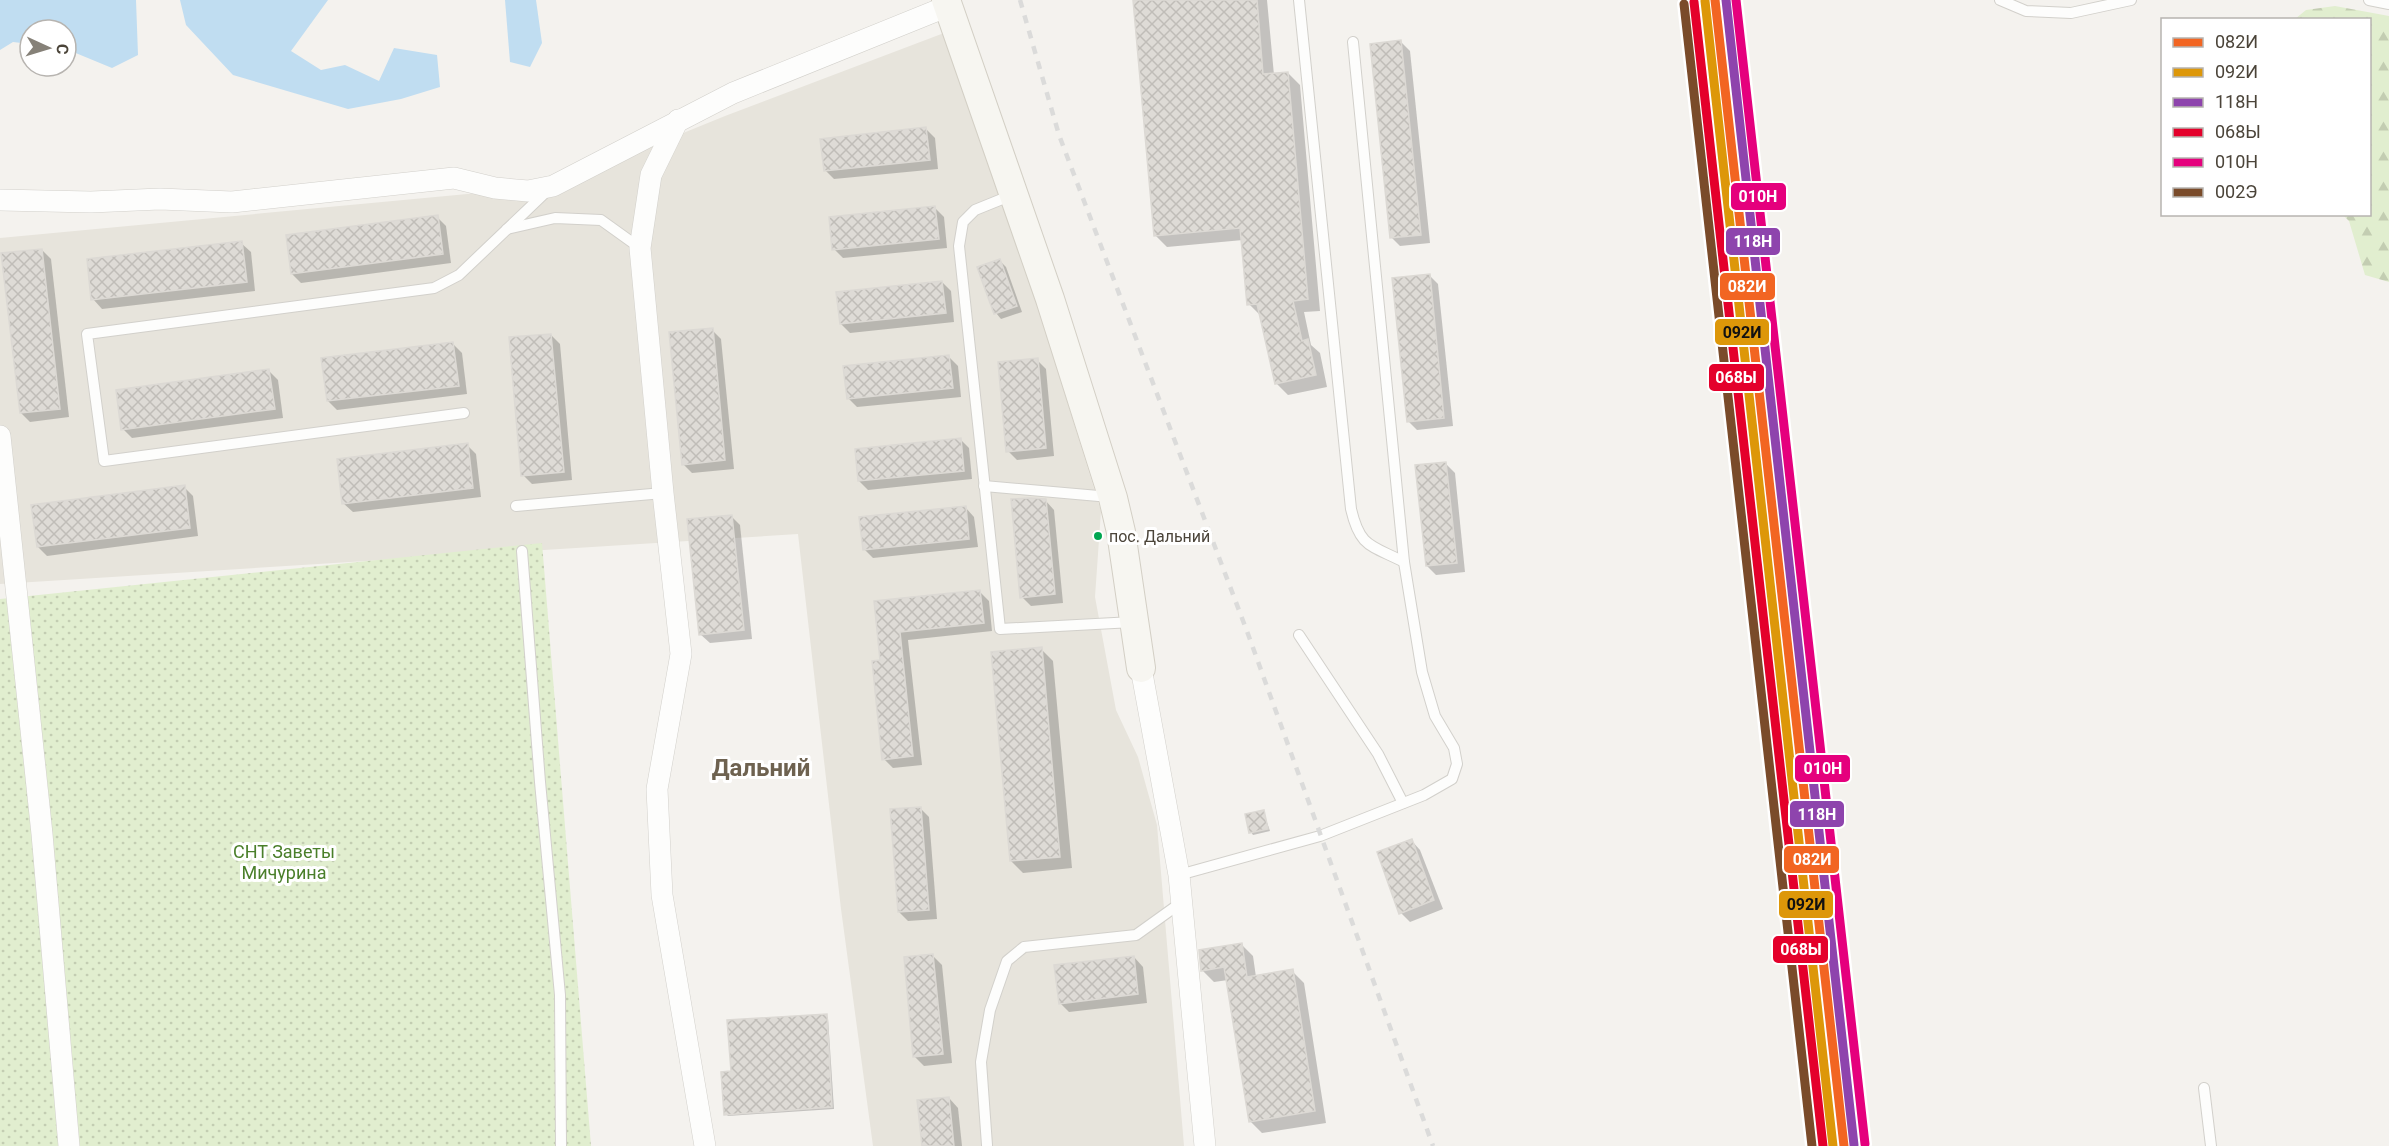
<svg xmlns="http://www.w3.org/2000/svg" width="2389" height="1146" font-family="Roboto,sans-serif">
<style>
.residential{fill:#e7e4dc}
.forest{fill:url(#forest-firs)}
.garden{fill:url(#garden-dots)}
.water{fill:#c0ddf1}
.shadow{fill:#0003}
.building{fill:url(#building-cross-hatch);stroke:#dcd9d4;stroke-width:1.5}
.lines{fill:none;stroke-linecap:round;stroke-linejoin:round}
.lane-casing{stroke:#d2d0cb;stroke-width:12}
.street-casing{stroke:#d2d0cb;stroke-width:22}
.secondary-casing{stroke:#d3cfc5;stroke-width:30}
.lane{stroke:#fdfdfc;stroke-width:10}
.street{stroke:#fdfdfc;stroke-width:21}
.secondary{stroke:#f7f6f1;stroke-width:28}
.rail{stroke:#dbdbda;stroke-width:4.5;stroke-dasharray:8 8;stroke-linecap:butt}
.rail-1-casing{stroke:#fff;stroke-width:14}
.rail-2-casing{stroke:#fff;stroke-width:14}
.rail-3-casing{stroke:#fff;stroke-width:14}
.rail-4-casing{stroke:#fff;stroke-width:14}
.rail-5-casing{stroke:#fff;stroke-width:14}
.rail-6-casing{stroke:#fff;stroke-width:14}
.rail-1{stroke:#f26522;stroke-width:9}
.rail-2{stroke:#dd9709;stroke-width:9}
.rail-3{stroke:#8e44ad;stroke-width:9}
.rail-4{stroke:#e4002b;stroke-width:9}
.rail-5{stroke:#e5007d;stroke-width:9}
.rail-6{stroke:#7a4b2a;stroke-width:9}
.bus-dot{fill:#00a651;stroke:#fff;stroke-width:2}
.labels{text-anchor:middle;dominant-baseline:central;stroke-width:6;stroke-linejoin:round;paint-order:stroke}
.bus-label{font-size:16px;fill:#4b4439;stroke:#fff;text-anchor:start}
.park-label{font-size:18px;fill:#4a7f2a;stroke:#fff}
.district-label{font-size:24px;font-weight:bold;fill:#6e6250;stroke:#fff}
.line-badge{stroke:#fff;stroke-width:2}
.badge-label{font-size:16px;text-anchor:middle;font-weight:bold;fill:#fff}
.pale-badge-label{font-size:16px;text-anchor:middle;font-weight:bold;fill:#111}
</style>
<defs>
<pattern id="forest-firs" width="22" height="20" patternUnits="userSpaceOnUse" patternTransform="scale(1.5)"><rect width="22" height="20" fill="#e1eecf"/><path d="M5 1l3.5 6h-7zM16 11l3.5 6h-7z" fill="#c3cdb2"/></pattern>
<pattern id="garden-dots" width="8" height="8" patternUnits="userSpaceOnUse" patternTransform="scale(1.5)"><rect width="8" height="8" fill="#e1eecf"/><path d="M2 2h.1M6 6h.1" fill="none" stroke="#c3cdb2" stroke-width="1.8" stroke-linecap="round"/></pattern>
<pattern id="building-cross-hatch" width="8" height="8" patternUnits="userSpaceOnUse" patternTransform="scale(1.5)"><rect width="8" height="8" fill="#dedbd6"/><path d="M0 0l8 8M0 8l8-8" fill="none" stroke="#c0bdb8"/></pattern>
</defs>
<rect width="100%" height="100%" fill="#f4f2ee"/>
<!-- residential -->
<polygon class="residential" points="944,33 1033,291 1101,511 1095,597 1116,710 1138,757 1157,825 1184,1146 873,1146 841,909 798,534 0,584 0,238 553,186 725,116"/>
<!-- forest -->
<polygon class="forest" points="2335,6 2389,16 2389,282 2365,275 2349,221 2343,215 2370,214 2370,20 2295,19 2306,10"/>
<!-- garden -->
<polygon class="garden" points="542,543 591,1146 0,1146 0,599"/>
<!-- water -->
<g class="water">
<polygon points="0,0 136,0 138,55 112,68 66,49 66,30 30,30 30,44 13,42 0,50"/>
<polygon points="180,0 328,0 291,51 321,70 345,65 379,81 394,48 437,55 440,87 401,99 348,109 233,75 186,25"/>
<polygon points="505,0 536,0 542,43 530,67 510,62"/>
</g>
<!-- shadow -->
<g class="shadow">
<polygon points="1135,0 1267,0 1274,75 1288,73 1300,85 1320,311 1304,312 1311,345 1320,353 1327,387 1288,395 1276,383 1261,316 1249,304 1243,240 1167,247 1155,235"/>
<polygon points="1401,42 1410,51 1430,243 1400,246 1391,237"/>
<polygon points="926,129 935,138 938,169 834,179 825,170"/>
<polygon points="935,208 944,217 947,248 843,258 834,249"/>
<polygon points="437,217 446,226 451,263 301,283 292,274"/>
<polygon points="241,243 251,252 255,291 102,309 93,299"/>
<polygon points="42,250 51,259 69,417 30,422 21,413"/>
<polygon points="1000,261 1006,267 1022,312 1001,319 996,313"/>
<polygon points="1429,275 1438,284 1453,426 1417,430 1408,421"/>
<polygon points="942,282 951,291 954,322 850,333 841,324"/>
<polygon points="712,330 721,339 734,469 692,473 683,464"/>
<polygon points="551,335 560,344 572,480 532,484 523,475"/>
<polygon points="453,344 462,353 467,394 337,410 328,401"/>
<polygon points="949,357 958,366 961,397 857,407 848,398"/>
<polygon points="1037,360 1046,369 1054,456 1017,460 1008,451"/>
<polygon points="269,371 278,380 283,418 132,438 123,429"/>
<polygon points="960,439 969,448 972,479 868,490 859,481"/>
<polygon points="467,445 476,454 481,497 353,512 343,503"/>
<polygon points="1446,464 1455,473 1465,572 1436,575 1427,566"/>
<polygon points="184,487 193,496 198,536 47,556 38,547"/>
<polygon points="1045,500 1054,510 1063,603 1031,606 1022,597"/>
<polygon points="965,507 974,517 978,547 873,558 864,549"/>
<polygon points="731,516 740,525 752,639 710,643 700,634"/>
<polygon points="980,592 989,601 992,631 908,640 922,765 893,768 884,759 882,662 876,603"/>
<polygon points="1041,649 1053,661 1072,868 1023,873 1011,861"/>
<polygon points="920,808 929,817 937,919 908,921 899,912"/>
<polygon points="1263,811 1270,831 1253,835 1251,832"/>
<polygon points="1411,840 1420,850 1443,909 1410,922 1401,913"/>
<polygon points="1241,944 1253,956 1256,977 1292,971 1304,983 1326,1123 1262,1133 1250,1121 1228,980 1214,982 1202,970"/>
<polygon points="933,956 942,965 952,1063 924,1066 915,1057"/>
<polygon points="1134,957 1143,967 1147,1003 1069,1012 1060,1003"/>
<polygon points="826,1015 828,1018 834,1109 728,1116 726,1114 732,1072"/>
<polygon points="949,1098 958,1108 962,1146 924,1146"/>
</g>
<!-- building -->
<g class="building">
<polygon points="1133,0 1257,0 1263,74 1288,72 1308,299 1293,301 1302,341 1308,339 1316,375 1275,384 1257,304 1247,305 1240,228 1154,236"/>
<polygon points="1401,40 1421,235 1390,238 1370,44"/>
<polygon points="926,127 930,160 824,171 820,139"/>
<polygon points="935,206 939,239 832,250 829,217"/>
<polygon points="438,215 443,254 291,274 286,235"/>
<polygon points="242,241 247,282 91,300 87,259"/>
<polygon points="42,249 60,409 20,413 1,253"/>
<polygon points="1000,259 1017,306 994,314 977,267"/>
<polygon points="1430,274 1444,418 1407,422 1392,278"/>
<polygon points="942,281 946,313 840,324 836,292"/>
<polygon points="713,328 725,460 682,465 669,332"/>
<polygon points="551,334 564,472 521,476 509,337"/>
<polygon points="453,342 459,386 327,401 321,358"/>
<polygon points="949,355 953,388 847,399 843,366"/>
<polygon points="1038,358 1046,448 1006,452 998,362"/>
<polygon points="269,369 275,409 121,430 116,390"/>
<polygon points="961,438 964,471 858,481 855,449"/>
<polygon points="468,443 473,488 342,504 337,459"/>
<polygon points="1446,462 1457,563 1426,566 1415,465"/>
<polygon points="185,485 190,528 37,547 31,505"/>
<polygon points="1030,498 1046,499 1055,594 1020,598 1011,499"/>
<polygon points="966,506 969,539 863,550 859,517"/>
<polygon points="732,515 744,630 699,635 687,519"/>
<polygon points="980,590 984,623 900,632 913,756 882,760 872,661 880,660 874,601"/>
<polygon points="1042,647 1060,857 1010,861 991,652"/>
<polygon points="921,807 929,910 898,912 890,809"/>
<polygon points="1264,810 1268,829 1249,833 1245,814"/>
<polygon points="1412,839 1434,900 1399,914 1377,852"/>
<polygon points="1242,943 1247,977 1293,969 1315,1111 1249,1122 1224,967 1201,971 1199,950"/>
<polygon points="933,954 943,1054 913,1057 904,957"/>
<polygon points="1134,956 1138,994 1059,1004 1054,965"/>
<polygon points="827,1014 832,1107 724,1115 721,1072 731,1071 727,1020"/>
<polygon points="949,1097 954,1146 922,1146 917,1100"/>
</g>
<g class="lines">
<defs>
<g id="lane">
<path d="M1299,0l52,509c9,39 20,36 53,53"/>
<polyline points="2000,0 2026,11 2071,13 2131,0"/>
<polyline points="2369,0 2389,4"/>
<polyline points="1012,195 975,210 963,222 959,246 1000,629 1133,622"/>
<polyline points="507,229 555,218 601,220 640,248"/>
<polyline points="464,413 104,461 87,334 434,288 459,275 547,191"/>
<polyline points="984,486 1110,497"/>
<polyline points="516,506 663,493"/>
<polyline points="522,551 540,782 560,995 561,1146"/>
<polyline points="1299,635 1378,754 1403,803"/>
<polyline points="1179,875 1320,836 1424,795 1452,779 1457,764 1454,748 1435,716 1422,672 1404,562 1353,42"/>
<polyline points="2204,1088 2211,1146"/>
<polyline points="987,1145 981,1062 990,1010 1007,961 1024,947 1136,935 1182,902"/>
</g>
<g id="street">
<polyline points="678,120 651,175 640,248 663,493 681,654 657,789 662,895 705,1146"/>
<polyline points="0,200 91,202 160,199 232,202 454,178 495,188 528,191 553,186 733,93 948,6"/>
<polyline points="0,436 42,834 69,1146"/>
<polyline points="1141,668 1179,875 1205,1146"/>
</g>
<polyline id="secondary" points="946,0 1050,299 1113,498 1121,532 1141,668"/>
</defs>
<!-- lane casing -->
<use href="#lane" class="lane-casing"/>
<!-- street casing -->
<use href="#street" class="street-casing"/>
<!-- secondary casing -->
<use href="#secondary" class="secondary-casing"/>
<!-- lane -->
<use href="#lane" class="lane"/>
<!-- street -->
<use href="#street" class="street"/>
<!-- secondary -->
<use href="#secondary" class="secondary"/>
<!-- rail -->
<polyline class="rail" points="1020,0 1059,135 1248,634 1433,1146"/>
<defs>
<polyline id="rail-1" points="1715,0 1844,1146"/>
<polyline id="rail-2" points="1705,1 1833,1146"/>
<polyline id="rail-3" points="1726,0 1854,1145"/>
<polyline id="rail-4" points="1694,2 1823,1146"/>
<polyline id="rail-5" points="1736,0 1865,1144"/>
<polyline id="rail-6" points="1684,4 1812,1146"/>
</defs>
<!-- rail-1 casing -->
<use href="#rail-1" class="rail-1-casing"/>
<!-- rail-2 casing -->
<use href="#rail-2" class="rail-2-casing"/>
<!-- rail-3 casing -->
<use href="#rail-3" class="rail-3-casing"/>
<!-- rail-4 casing -->
<use href="#rail-4" class="rail-4-casing"/>
<!-- rail-5 casing -->
<use href="#rail-5" class="rail-5-casing"/>
<!-- rail-6 casing -->
<use href="#rail-6" class="rail-6-casing"/>
<!-- rail-1 -->
<use href="#rail-1" class="rail-1"/>
<!-- rail-2 -->
<use href="#rail-2" class="rail-2"/>
<!-- rail-3 -->
<use href="#rail-3" class="rail-3"/>
<!-- rail-4 -->
<use href="#rail-4" class="rail-4"/>
<!-- rail-5 -->
<use href="#rail-5" class="rail-5"/>
<!-- rail-6 -->
<use href="#rail-6" class="rail-6"/>
</g>
<!-- markers -->
<circle class="bus-dot" cx="1098" cy="536" r="5"/>
<g class="labels">
<!-- bus labels -->
<g class="bus-label">
<text x="1109" y="536">пос. Дальний</text>
</g>
<!-- park labels -->
<g class="park-label">
<text x="284" y="851">СНТ Заветы<tspan x="284" dy="21">Мичурина</tspan></text>
</g>
<!-- district labels -->
<g class="district-label">
<text x="761" y="768">Дальний</text>
</g>
</g>
<g class="line-badge">
<rect x="1730" y="182" width="57" height="29" rx="6" fill="#e5007d"/>
<rect x="1725" y="227" width="56" height="29" rx="6" fill="#8e44ad"/>
<rect x="1719" y="272" width="57" height="29" rx="6" fill="#f26522"/>
<rect x="1714" y="318" width="56" height="28" rx="6" fill="#dd9709"/>
<rect x="1708" y="363" width="57" height="29" rx="6" fill="#e4002b"/>
<rect x="1794" y="754" width="57" height="29" rx="6" fill="#e5007d"/>
<rect x="1789" y="800" width="56" height="28" rx="6" fill="#8e44ad"/>
<rect x="1783" y="845" width="57" height="29" rx="6" fill="#f26522"/>
<rect x="1778" y="890" width="56" height="29" rx="6" fill="#dd9709"/>
<rect x="1772" y="935" width="57" height="29" rx="6" fill="#e4002b"/>
</g>
<g class="badge-label">
<text x="1758" y="202">010Н</text>
<text x="1753" y="247">118Н</text>
<text x="1747" y="292">082И</text>
<text x="1736" y="383">068Ы</text>
<text x="1823" y="774">010Н</text>
<text x="1817" y="820">118Н</text>
<text x="1812" y="865">082И</text>
<text x="1801" y="955">068Ы</text>
</g>
<g class="pale-badge-label">
<text x="1742" y="338">092И</text>
<text x="1806" y="910">092И</text>
</g>
<!-- legend -->
<rect x="2161" y="18" width="210" height="198" fill="#ffffff" stroke="#b7b4b0" stroke-width="1.5"/>
<rect x="2173" y="38" width="30" height="9" fill="#f26522" stroke="#b7b4b0" stroke-width="1.5"/>
<text x="2215" y="48" font-size="18" fill="#4b4439">082И</text>
<rect x="2173" y="68" width="30" height="9" fill="#dd9709" stroke="#b7b4b0" stroke-width="1.5"/>
<text x="2215" y="78" font-size="18" fill="#4b4439">092И</text>
<rect x="2173" y="98" width="30" height="9" fill="#8e44ad" stroke="#b7b4b0" stroke-width="1.5"/>
<text x="2215" y="108" font-size="18" fill="#4b4439">118Н</text>
<rect x="2173" y="128" width="30" height="9" fill="#e4002b" stroke="#b7b4b0" stroke-width="1.5"/>
<text x="2215" y="138" font-size="18" fill="#4b4439">068Ы</text>
<rect x="2173" y="158" width="30" height="9" fill="#e5007d" stroke="#b7b4b0" stroke-width="1.5"/>
<text x="2215" y="168" font-size="18" fill="#4b4439">010Н</text>
<rect x="2173" y="188" width="30" height="9" fill="#7a4b2a" stroke="#b7b4b0" stroke-width="1.5"/>
<text x="2215" y="198" font-size="18" fill="#4b4439">002Э</text>
<!-- north arrow -->
<g transform="translate(48 48) rotate(94)"><circle r="28" fill="#ffffff" stroke="#b7b4b0" stroke-width="1.5"/>
<path d="M0-4.5L10 22L0 15L-10 22Z" fill="#868178"/>
<text y="-9" font-size="16" font-weight="bold" text-anchor="middle" fill="#4b4439">С</text>
</g>
</svg>
